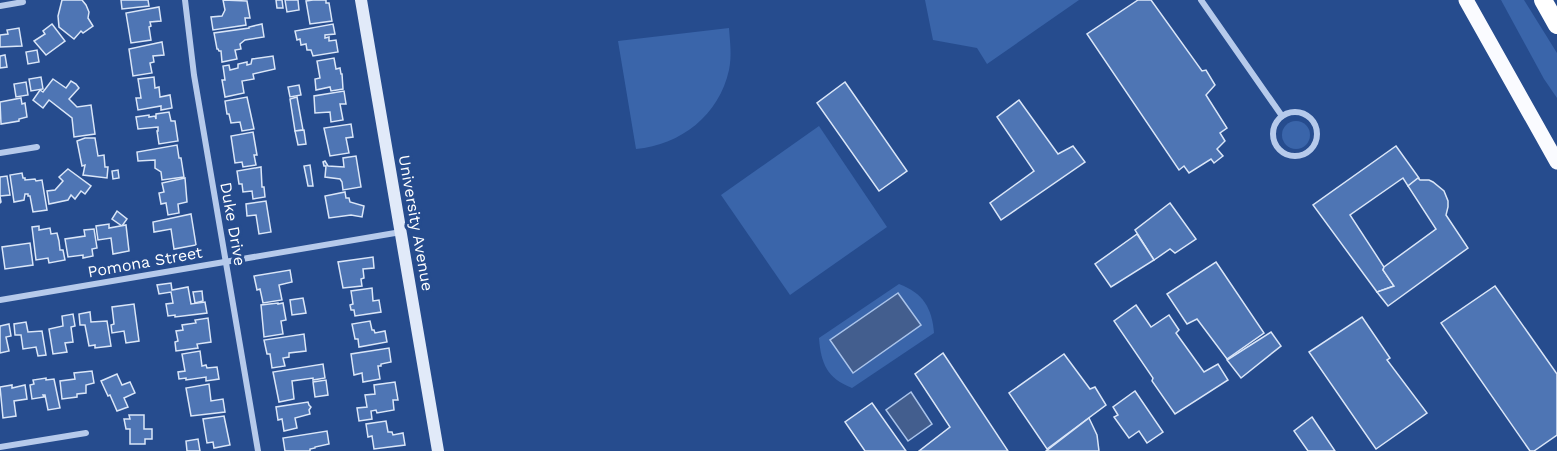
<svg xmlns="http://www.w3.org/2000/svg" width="1557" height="451" font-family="'Work Sans',sans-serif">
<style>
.green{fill:#3a65aa}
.water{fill:#435e8e;stroke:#aac4eb;stroke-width:1.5}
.building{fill:#4e75b4;stroke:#dae6f8;stroke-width:1.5}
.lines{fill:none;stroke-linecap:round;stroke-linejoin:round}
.street{stroke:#b6caeb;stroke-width:6}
.secondary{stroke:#e1eaf9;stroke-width:12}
.primary{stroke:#fafbff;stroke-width:15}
.highway{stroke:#fff;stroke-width:18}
.labels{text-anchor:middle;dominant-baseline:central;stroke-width:6;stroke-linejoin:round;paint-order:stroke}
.street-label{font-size:16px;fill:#fff;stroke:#264c8e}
</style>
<rect width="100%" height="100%" fill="#264c8e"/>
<!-- green -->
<g class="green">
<polygon points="925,0 1079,0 987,64 977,48 933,40"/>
<polygon points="1501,0 1524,0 1557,53 1557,98 1544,79"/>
<path d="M729,28c1,14 3,28 0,42 -10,45 -48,75 -93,79l-18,-108z"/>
<circle cx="1296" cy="135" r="14"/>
<polygon points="819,126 887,227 790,295 721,195"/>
<path d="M899,284c24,9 33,24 35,49l-82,55c-25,-10 -31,-24 -33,-50z"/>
</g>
<!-- water -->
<g class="water">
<polygon points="898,293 921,325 853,373 830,340"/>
<polygon points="911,392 932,424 908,441 886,410"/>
</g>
<!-- building -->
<g class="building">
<polygon points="62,0 82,0 86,5 89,12 88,18 93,26 83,33 81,31 74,39 59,27 58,16"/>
<polygon points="121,0 148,0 149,6 122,9"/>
<polygon points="223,0 247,1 250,18 245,18 246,25 213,30 211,17 222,16 225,10"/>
<polygon points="276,0 282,0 283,8 277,8"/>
<polygon points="285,0 298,0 299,10 287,12"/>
<polygon points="313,0 326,0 326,3 329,3 332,21 310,24 306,1"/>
<polygon points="1138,0 1151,0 1202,71 1206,70 1215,85 1206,95 1227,128 1220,133 1225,141 1217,149 1223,156 1214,163 1211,159 1189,173 1184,166 1179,170 1087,34"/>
<polygon points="159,7 161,21 150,22 151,26 149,27 151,40 131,43 126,13"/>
<polygon points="52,24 65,41 46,55 34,41 45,34 43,31"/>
<polygon points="262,24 264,37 245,40 240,44 241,49 235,50 237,59 222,62 221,51 219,51 218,49 217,49 214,33 249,28 249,27"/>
<polygon points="333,24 335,34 325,35 325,38 329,37 329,41 336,40 338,52 313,56 311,50 307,50 306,44 301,45 300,39 297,40 295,31"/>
<polygon points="19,28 22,46 0,47 0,35 8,34 7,30"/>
<polygon points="162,42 164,55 153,56 154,62 150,63 152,73 133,76 129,49"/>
<polygon points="37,50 39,62 28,64 26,52"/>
<polygon points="5,55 7,67 0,68 0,56"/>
<polygon points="273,56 275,69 253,74 254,79 242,81 244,93 225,97 222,80 225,80 223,66 229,65 230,70 238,68 238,64 247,62 247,65 251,64 252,59"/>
<polygon points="334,58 336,69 340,68 341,74 342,74 343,89 331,91 330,87 316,90 315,79 320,78 317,61"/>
<polygon points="41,77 43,89 31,91 29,79"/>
<polygon points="154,77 155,88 159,87 160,97 170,95 172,108 161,110 161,106 138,110 136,98 141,98 138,79"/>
<polygon points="53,79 66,88 71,81 76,84 79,88 69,99 77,107 91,105 95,134 74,137 72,118 49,100 43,108 33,100 40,90 43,92"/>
<polygon points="26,82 28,95 16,97 14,84"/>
<polygon points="845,82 907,171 879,191 817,103"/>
<polygon points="299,85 301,95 290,97 288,87"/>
<polygon points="344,91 346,104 340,104 343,120 331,122 330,112 315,113 314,96"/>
<polygon points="247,97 254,129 242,131 240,122 231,123 229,114 227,114 225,101"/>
<polygon points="297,97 303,130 295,131 290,99"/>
<polygon points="21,98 22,104 25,103 27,117 19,119 19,121 1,124 0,102"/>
<polygon points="1019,100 1058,154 1073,146 1085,162 1001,220 990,203 1034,171 997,117"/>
<polygon points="169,112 171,121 175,121 178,141 159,144 157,131 158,131 158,127 138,129 136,117 149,115 149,117 155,116 156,119 156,114"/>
<polygon points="351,124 353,137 346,138 349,153 330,156 324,128"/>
<polygon points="304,130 306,144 298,145 295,131"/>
<polygon points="253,132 257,155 254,155 256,165 243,167 242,162 235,163 231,136"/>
<polygon points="85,138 95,138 98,156 104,155 105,167 108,167 107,178 83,175 85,165 82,166 77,141"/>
<polygon points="177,145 179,158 181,158 184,177 162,180 161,172 155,168 155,160 138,161 137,152"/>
<polygon points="1396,146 1419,178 1408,186 1403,178 1350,215 1384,267 1383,270 1394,286 1377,292 1313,205"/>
<polygon points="356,156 361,187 343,190 342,182 340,179 325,177 326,166 324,166 323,162 325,161 328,166 344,167 343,158"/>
<polygon points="310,165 313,186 308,186 304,166"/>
<polygon points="261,167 262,187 264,187 265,197 253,199 252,191 243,192 242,184 239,184 237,171"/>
<polygon points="68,169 91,186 85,194 81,191 75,199 71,195 68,200 49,204 47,191 55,190 63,181 59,177"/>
<polygon points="118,170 119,178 113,179 112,171"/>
<polygon points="22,173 23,178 25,178 25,180 35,179 36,181 42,180 47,210 33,212 30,196 28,196 28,194 25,194 24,200 14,202 10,175"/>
<polygon points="7,176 10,195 0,196 1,202 0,203 0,177"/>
<polygon points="185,178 187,202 178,204 179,213 168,215 166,203 161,204 159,193 164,192 162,183"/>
<polygon points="1418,178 1420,180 1429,180 1433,182 1444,191 1448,201 1448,207 1446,215 1468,248 1388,306 1377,292 1394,286 1383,270 1384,267 1436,229 1408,186"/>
<polygon points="345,192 346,198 349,198 350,202 364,206 362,217 351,215 329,218 325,196"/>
<polygon points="266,201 271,232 259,234 256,215 247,216 246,204"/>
<polygon points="1170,203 1196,239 1175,253 1170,249 1154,260 1135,230"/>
<polygon points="117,211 127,219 122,226 112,219"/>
<polygon points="191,214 196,245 174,249 171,229 154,232 153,222"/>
<polygon points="109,224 109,228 126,225 129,251 113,254 111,238 98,240 96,226"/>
<polygon points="39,226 39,230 50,228 51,234 57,233 59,241 60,250 63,250 65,260 49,263 48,258 36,260 32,227"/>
<polygon points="94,229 97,248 92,249 93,256 83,258 83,255 68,257 65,239 85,236 84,230"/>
<polygon points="1137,234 1154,260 1111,287 1095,264"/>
<polygon points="30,243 33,265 5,269 2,247"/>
<polygon points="373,257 374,268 363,269 364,278 361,279 362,286 343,288 338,262"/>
<polygon points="1216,262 1264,333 1227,359 1197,319 1187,324 1167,294"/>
<polygon points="290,270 292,282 279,285 282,300 263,303 260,289 257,290 254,276"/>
<polygon points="171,283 172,290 188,287 191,304 205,302 207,313 175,317 175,315 168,316 166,304 173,303 171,292 159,294 157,285"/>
<polygon points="1495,286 1557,374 1557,435 1534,451 1530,451 1441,323"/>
<polygon points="372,288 373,301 379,300 381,312 355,316 354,310 351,310 350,305 353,304 351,291"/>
<polygon points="202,291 203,301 195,303 193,292"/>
<polygon points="303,298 306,313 292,315 290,300"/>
<polygon points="278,303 278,304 283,303 286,320 281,321 283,334 264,337 261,305"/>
<polygon points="134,304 139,341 126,343 124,331 112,333 111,325 114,324 112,307"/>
<polygon points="1136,305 1151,327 1169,315 1179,330 1176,333 1204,372 1218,364 1228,380 1175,414 1152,381 1153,378 1114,321"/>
<polygon points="90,312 91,322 107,321 111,346 95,348 95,345 89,346 85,325 80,325 79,314"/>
<polygon points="73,314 75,326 71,327 73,342 65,343 67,352 53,354 49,329 63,326 62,316"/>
<polygon points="1362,317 1390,358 1387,360 1427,413 1376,449 1309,352"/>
<polygon points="208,318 211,342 197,344 198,348 176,351 175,342 178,341 176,331 183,330 182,325 196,323 195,320"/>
<polygon points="370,321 372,330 374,330 375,333 385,331 387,342 359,347 358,339 355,339 352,324"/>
<polygon points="26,322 28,332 42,331 46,355 38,356 36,347 23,349 21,335 15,335 14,324"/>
<polygon points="9,324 11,336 6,337 9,351 0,353 0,326"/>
<polygon points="1271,332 1281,346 1241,378 1227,360"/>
<polygon points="304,334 306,351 289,353 289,357 283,358 285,366 272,368 270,354 267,354 264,340"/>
<polygon points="389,348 391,362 381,364 381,366 378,366 380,379 363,382 362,373 354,375 351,354"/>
<polygon points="200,351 202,366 206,365 207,368 217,367 219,379 206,381 206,377 186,380 186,378 179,379 178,372 185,371 182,354"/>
<polygon points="943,353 1008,451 919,451 950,427 915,374"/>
<polygon points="1064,354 1090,389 1095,387 1106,405 1047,449 1009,393"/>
<polygon points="323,364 325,378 313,380 313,378 292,381 294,399 279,402 273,372"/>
<polygon points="92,371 94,383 86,385 86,393 77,394 77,397 62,399 60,381 75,379 74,373"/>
<polygon points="117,374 122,385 130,382 135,393 124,398 128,407 117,411 110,395 108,396 101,381"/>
<polygon points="46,378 46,380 54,379 60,408 48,410 45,395 43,395 44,397 32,399 30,385 34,384 33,380"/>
<polygon points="326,380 328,395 315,397 313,382"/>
<polygon points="395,382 398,400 393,400 394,410 377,413 376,410 371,411 372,419 359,421 357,408 367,407 365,395 375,394 374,385"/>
<polygon points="209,384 211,401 223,399 225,412 191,416 186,388"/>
<polygon points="12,385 12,388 25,385 27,399 14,401 16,416 3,418 0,387"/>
<polygon points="1135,391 1163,432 1147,443 1139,431 1129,438 1114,417 1118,415 1113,407"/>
<polygon points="308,402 309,405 311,407 309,410 310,414 295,418 297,428 284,431 282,419 278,420 276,407"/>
<polygon points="872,403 906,451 865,451 845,422"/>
<polygon points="129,415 144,415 144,429 152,429 152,439 145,439 145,444 130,444 130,429 126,429 124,419 130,419"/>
<polygon points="224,416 230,445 214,448 213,442 207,443 203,419"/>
<polygon points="1312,417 1335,451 1308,451 1294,431"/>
<polygon points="1089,418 1097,435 1099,451 1046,451"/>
<polygon points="386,421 388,432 392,432 393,435 403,433 405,445 374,449 372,436 368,437 366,424"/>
<polygon points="327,431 329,444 315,447 315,448 310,449 310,451 285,451 283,438"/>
<polygon points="198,439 200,451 187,451 186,441"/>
</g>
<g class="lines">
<!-- street -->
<g class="street">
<polyline points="185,0 194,75 258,451"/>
<polyline points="1201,0 1282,116"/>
<polyline points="0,6 23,2"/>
<circle cx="1295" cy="134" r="22"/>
<polyline points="0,153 37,147"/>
<polyline points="0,300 401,232"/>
<polyline points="0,447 86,433"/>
</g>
<!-- secondary -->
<polyline class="secondary" points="361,0 438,451"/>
<!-- primary -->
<polyline class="primary" points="1466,0 1557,162"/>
<!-- highway -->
<polyline class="highway" points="1543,0 1557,25"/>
</g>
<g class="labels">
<!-- street labels -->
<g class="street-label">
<text transform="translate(416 223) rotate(80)">University Avenue</text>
<text transform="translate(233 224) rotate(80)">Duke Drive</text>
<text transform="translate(145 262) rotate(-10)">Pomona Street</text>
</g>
</g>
</svg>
